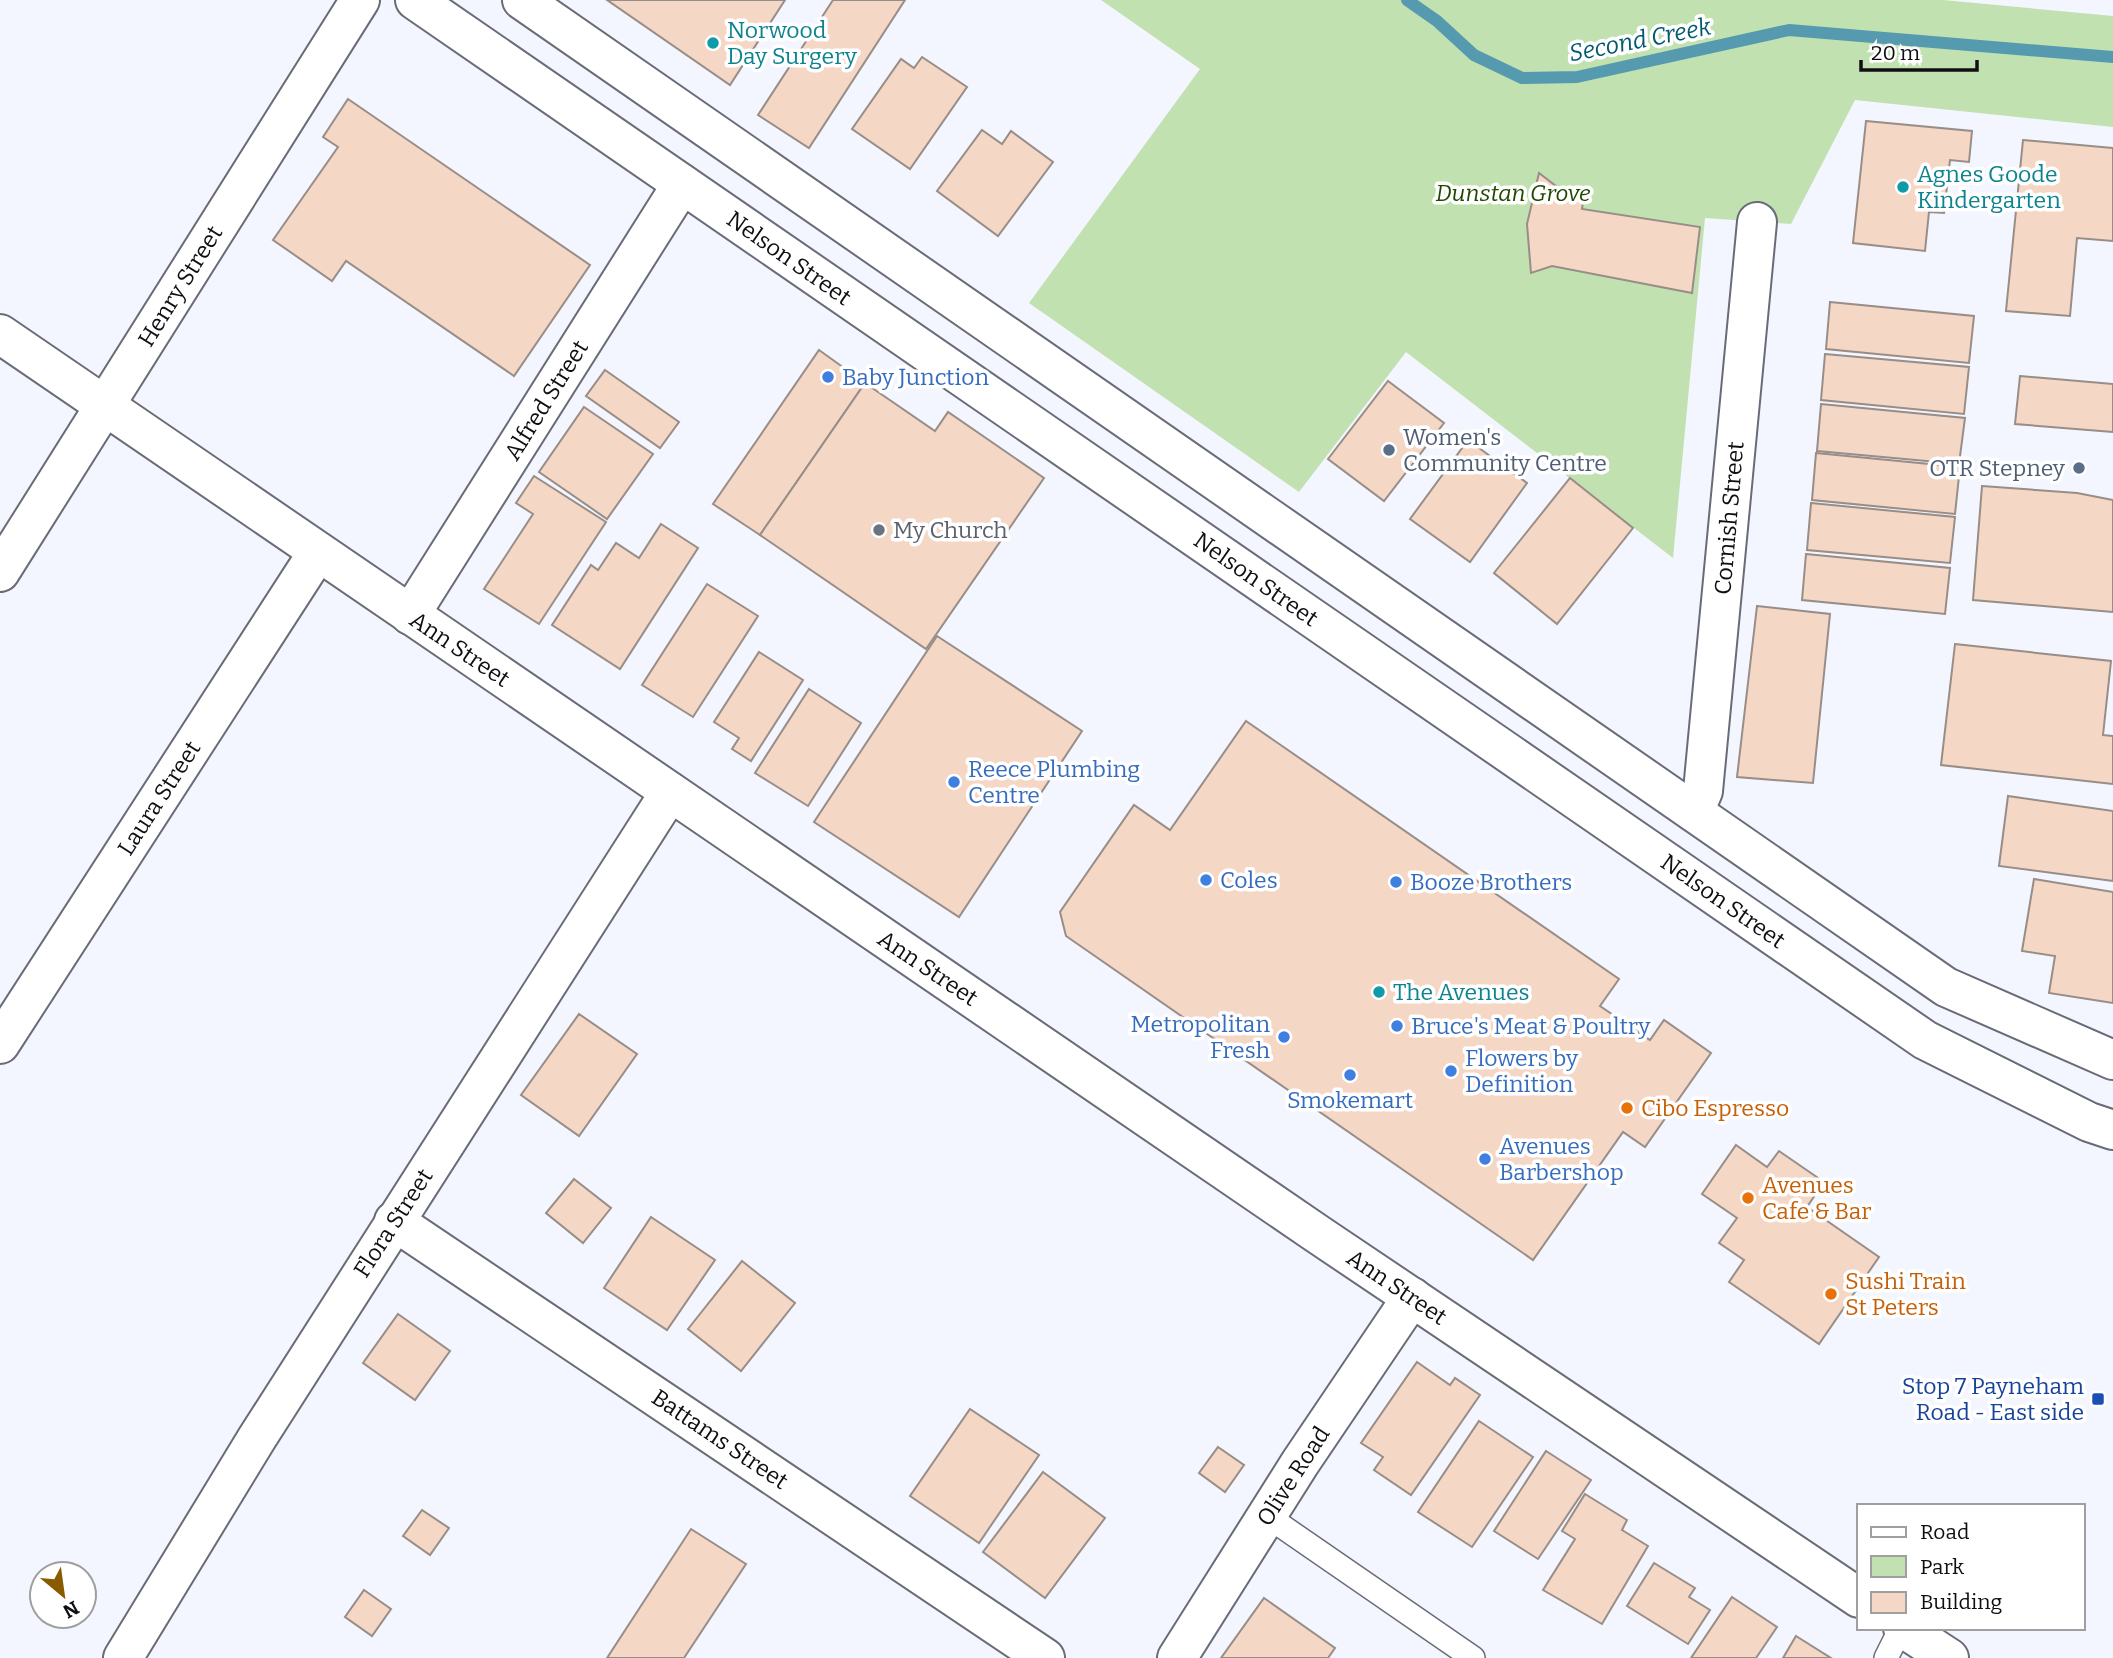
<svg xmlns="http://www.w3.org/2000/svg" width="2113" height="1658" font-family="Bitter,serif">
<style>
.green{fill:#c2e1b1}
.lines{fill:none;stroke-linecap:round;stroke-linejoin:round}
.stream{stroke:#569ab0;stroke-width:12}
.building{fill:#f5d7c6;stroke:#988d87;stroke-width:2}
.lane-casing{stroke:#696b76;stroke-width:26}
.street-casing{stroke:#696b76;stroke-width:42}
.secondary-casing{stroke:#696b76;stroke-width:42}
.lane{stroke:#fff;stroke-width:23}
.street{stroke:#fff;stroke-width:38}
.secondary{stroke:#fff;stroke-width:38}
.culture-dot{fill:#0f9aa8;stroke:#fff;stroke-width:2.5}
.shop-dot{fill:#3f7fe0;stroke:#fff;stroke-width:2.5}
.service-dot{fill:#5c6f8a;stroke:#fff;stroke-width:2.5}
.worship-dot{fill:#6b7280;stroke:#fff;stroke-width:2.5}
.food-dot{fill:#e8710a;stroke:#fff;stroke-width:2.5}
.transit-dot{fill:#1a4fb4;stroke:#fff;stroke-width:2.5}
.labels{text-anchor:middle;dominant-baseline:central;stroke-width:7;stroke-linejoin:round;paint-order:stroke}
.culture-label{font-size:23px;fill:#0d838f;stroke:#fff;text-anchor:start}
.park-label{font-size:23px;font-style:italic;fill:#224800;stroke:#fff}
.street-label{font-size:23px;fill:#0f0f13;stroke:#fff}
.shop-label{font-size:23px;fill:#366cbe;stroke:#fff;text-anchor:start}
.service-label{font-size:23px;fill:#4e5e75;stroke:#fff;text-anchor:start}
.worship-label{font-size:23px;fill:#5b616d;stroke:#fff;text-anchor:start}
.food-label{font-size:23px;fill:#c56008;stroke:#fff;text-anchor:start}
.transit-label{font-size:23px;fill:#164399;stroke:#fff;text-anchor:end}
.water-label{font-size:24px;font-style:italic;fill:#00596e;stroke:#fff}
</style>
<rect width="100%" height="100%" fill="#f3f5ff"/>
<!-- green -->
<polygon class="green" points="1101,0 1943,0 2113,16 2113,127 1855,100 1791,224 1705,218 1673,558 1406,352 1299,492 1029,303 1200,69"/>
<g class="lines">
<!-- stream -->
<polyline class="stream" points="1407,0 1437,21 1474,55 1522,78 1577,77 1789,30 2113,57"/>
</g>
<!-- building -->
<g class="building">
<polygon points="607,0 785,0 730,85"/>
<polygon points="833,0 905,0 809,148 758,115"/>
<polygon points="922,57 967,87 910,169 852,129 901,59 914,68"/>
<polygon points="348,99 590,265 514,376 346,261 332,281 273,240 338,147 323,137"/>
<polygon points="1866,121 1972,131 1969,162 1950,160 1944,213 1929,212 1925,251 1853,243"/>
<polygon points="982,130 1002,144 1011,131 1053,162 998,236 937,191"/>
<polygon points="2023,140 2113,148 2113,241 2077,238 2070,316 2006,311"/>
<polygon points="1539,173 1556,186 1584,195 1582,209 1700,227 1692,293 1552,266 1531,273 1527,224"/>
<polygon points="1830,302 1974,316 1969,363 1826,349"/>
<polygon points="819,350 865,383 760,535 713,504"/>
<polygon points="1825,354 1969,367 1964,414 1821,400"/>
<polygon points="605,370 679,422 660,448 586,396"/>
<polygon points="2020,376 2113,384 2113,432 2015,424"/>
<polygon points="1388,381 1444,423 1384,501 1328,459"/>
<polygon points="865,383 935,431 948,412 1044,478 926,649 760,535"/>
<polygon points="1821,404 1965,418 1959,464 1817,451"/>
<polygon points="584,407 653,454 607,519 539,472"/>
<polygon points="1468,440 1527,483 1470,562 1410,519"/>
<polygon points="1816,453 1960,467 1955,514 1812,500"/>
<polygon points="534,476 606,522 539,624 484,589 533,514 516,503"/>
<polygon points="1570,478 1633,528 1557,624 1494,573"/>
<polygon points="1982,486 2077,493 2113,500 2113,612 1973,600"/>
<polygon points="1811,503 1955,517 1950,563 1807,550"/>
<polygon points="661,524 698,548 620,669 552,625 591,565 598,570 616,543 639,558"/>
<polygon points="1806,554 1950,568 1945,614 1802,600"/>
<polygon points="707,584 758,616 693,717 642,685"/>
<polygon points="1757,606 1830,614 1813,783 1737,777"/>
<polygon points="937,636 1082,731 959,917 814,822"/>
<polygon points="1955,644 2111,661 2103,735 2113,736 2113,784 1941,765"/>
<polygon points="759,652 803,680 751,761 732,749 739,738 714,722"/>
<polygon points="809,689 861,723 808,806 755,773"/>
<polygon points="1246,721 1619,979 1600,1006 1650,1040 1664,1020 1711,1053 1645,1147 1623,1132 1533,1260 1066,936 1060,912 1134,805 1170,830"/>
<polygon points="2008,796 2113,811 2113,881 1999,866"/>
<polygon points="2034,879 2113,892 2113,1003 2049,993 2055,956 2022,951"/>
<polygon points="579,1014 637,1054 579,1136 521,1095"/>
<polygon points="1736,1145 1767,1167 1779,1151 1824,1182 1807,1207 1879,1257 1819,1344 1729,1282 1744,1260 1719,1243 1737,1218 1702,1194"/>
<polygon points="574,1179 611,1208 583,1243 546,1213"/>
<polygon points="651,1217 715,1260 667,1330 604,1288"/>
<polygon points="742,1261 795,1303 741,1371 688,1329"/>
<polygon points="398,1314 450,1351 415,1400 363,1363"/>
<polygon points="1417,1362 1450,1385 1455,1378 1480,1395 1411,1495 1374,1470 1383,1457 1361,1443"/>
<polygon points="970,1409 1039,1455 979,1543 910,1496"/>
<polygon points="1479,1421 1533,1457 1472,1547 1418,1512"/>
<polygon points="1218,1447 1244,1465 1225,1492 1199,1473"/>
<polygon points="1546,1451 1591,1480 1538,1559 1494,1531"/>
<polygon points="1043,1472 1105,1518 1045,1598 983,1552"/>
<polygon points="1585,1494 1627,1520 1622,1530 1648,1546 1602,1624 1543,1590 1575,1539 1562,1531"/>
<polygon points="422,1510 449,1528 430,1555 403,1536"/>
<polygon points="691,1529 746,1564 684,1658 607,1658"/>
<polygon points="1654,1563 1695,1588 1689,1597 1710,1610 1688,1644 1627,1606"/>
<polygon points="364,1590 391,1609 372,1636 345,1617"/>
<polygon points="1732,1597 1777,1627 1756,1658 1691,1658"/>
<polygon points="1264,1598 1335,1648 1328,1658 1221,1658"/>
<polygon points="1796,1636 1831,1658 1783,1658"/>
</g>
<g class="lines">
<defs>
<g id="lane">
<polyline points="1267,1516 1473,1658"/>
<polyline points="1886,1658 1901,1628"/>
</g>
<g id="street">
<polyline points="0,334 1319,1235 1859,1598"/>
<polyline points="0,572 360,0"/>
<polyline points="410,615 682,184"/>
<polyline points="1694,812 1703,791 1757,222"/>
<polyline points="0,1044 318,552"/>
<polyline points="394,1221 1045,1658"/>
<polyline points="1903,1628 1949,1658"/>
<polyline points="123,1658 257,1438 670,792"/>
<polyline points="1177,1658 1300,1463 1412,1297"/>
</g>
<g id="secondary">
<polyline points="415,0 1925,1040 2089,1122 2113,1130"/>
<polyline points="522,0 1946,987 2113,1060"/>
</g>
</defs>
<!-- lane casing -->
<use href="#lane" class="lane-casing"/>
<!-- street casing -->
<use href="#street" class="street-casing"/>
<!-- secondary casing -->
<use href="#secondary" class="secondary-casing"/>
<!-- lane -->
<use href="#lane" class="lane"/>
<!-- street -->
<use href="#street" class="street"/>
<!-- secondary -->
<use href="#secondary" class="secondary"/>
</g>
<!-- markers -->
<g class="culture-dot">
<circle cx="713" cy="43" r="7"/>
<circle cx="1903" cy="187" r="7"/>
<circle cx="1379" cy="992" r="7"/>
</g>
<g class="shop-dot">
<circle cx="828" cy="377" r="7"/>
<circle cx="954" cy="782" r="7"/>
<circle cx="1206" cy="880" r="7"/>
<circle cx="1396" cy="882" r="7"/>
<circle cx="1397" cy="1026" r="7"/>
<circle cx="1284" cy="1037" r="7"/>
<circle cx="1451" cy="1071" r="7"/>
<circle cx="1350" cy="1075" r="7"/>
<circle cx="1485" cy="1159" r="7"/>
</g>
<g class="service-dot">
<circle cx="1389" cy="450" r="7"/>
<circle cx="2079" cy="468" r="7"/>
</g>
<circle class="worship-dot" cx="879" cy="530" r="7"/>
<g class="food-dot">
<circle cx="1627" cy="1108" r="7"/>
<circle cx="1748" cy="1198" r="7"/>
<circle cx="1831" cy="1294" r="7"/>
</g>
<rect class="transit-dot" x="2091" y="1392" width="14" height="14" rx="3.5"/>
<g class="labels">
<!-- culture labels -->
<g class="culture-label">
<text x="727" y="30">Norwood<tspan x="727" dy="26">Day Surgery</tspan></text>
<text x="1917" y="174">Agnes Goode<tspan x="1917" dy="26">Kindergarten</tspan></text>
<text x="1393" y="992">The Avenues</text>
</g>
<!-- park labels -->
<g class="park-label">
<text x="1513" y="193">Dunstan Grove</text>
</g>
<!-- street labels -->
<g class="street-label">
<text transform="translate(789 258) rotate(35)">Nelson Street</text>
<text transform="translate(180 286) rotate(-58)">Henry Street</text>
<text transform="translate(546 400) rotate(-58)">Alfred Street</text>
<text transform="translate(1729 518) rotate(-85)">Cornish Street</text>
<text transform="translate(1256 579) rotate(35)">Nelson Street</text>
<text transform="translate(460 649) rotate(34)">Ann Street</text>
<text transform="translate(159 798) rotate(-57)">Laura Street</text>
<text transform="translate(1723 901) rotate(35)">Nelson Street</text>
<text transform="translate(928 968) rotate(34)">Ann Street</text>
<text transform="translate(393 1223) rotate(-57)">Flora Street</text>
<text transform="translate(1397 1287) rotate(34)">Ann Street</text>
<text transform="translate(720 1439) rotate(34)">Battams Street</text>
<text transform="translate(1293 1476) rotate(-57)">Olive Road</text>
</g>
<!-- shop labels -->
<g class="shop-label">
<text x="842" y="377">Baby Junction</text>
<text x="968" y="769">Reece Plumbing<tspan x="968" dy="26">Centre</tspan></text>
<text x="1220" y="880">Coles</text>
<text x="1410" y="882">Booze Brothers</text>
<text x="1270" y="1024" text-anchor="end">Metropolitan<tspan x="1270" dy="26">Fresh</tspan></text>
<text x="1411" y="1026">Bruce's Meat &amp; Poultry</text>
<text x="1465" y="1058">Flowers by<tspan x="1465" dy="26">Definition</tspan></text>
<text x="1350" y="1100" text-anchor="middle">Smokemart</text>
<text x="1499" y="1146">Avenues<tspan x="1499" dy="26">Barbershop</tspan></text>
</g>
<!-- service labels -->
<g class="service-label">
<text x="1403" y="437">Women's<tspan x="1403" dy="26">Community Centre</tspan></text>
<text x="2065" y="468" text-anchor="end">OTR Stepney</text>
</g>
<!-- worship labels -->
<g class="worship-label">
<text x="893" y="530">My Church</text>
</g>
<!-- food labels -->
<g class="food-label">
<text x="1641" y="1108">Cibo Espresso</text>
<text x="1762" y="1185">Avenues<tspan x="1762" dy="26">Cafe &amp; Bar</tspan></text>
<text x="1845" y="1281">Sushi Train<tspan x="1845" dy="26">St Peters</tspan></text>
</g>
<!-- transit labels -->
<g class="transit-label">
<text x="2084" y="1386">Stop 7 Payneham<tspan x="2084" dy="26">Road - East side</tspan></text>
</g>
<!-- water labels -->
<g class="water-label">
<text transform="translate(1640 40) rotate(-11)">Second Creek</text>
</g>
</g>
<!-- legend -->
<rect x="1857" y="1504" width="228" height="126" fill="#ffffff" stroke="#9f9fa1" stroke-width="2"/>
<rect x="1871" y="1527" width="35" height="10" fill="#ffffff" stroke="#9f9fa1" stroke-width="2"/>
<text x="1920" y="1539" font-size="21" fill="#0f0f13">Road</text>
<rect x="1871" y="1556" width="35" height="21" fill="#c2e1b1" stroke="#9f9fa1" stroke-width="2"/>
<text x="1920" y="1574" font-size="21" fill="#0f0f13">Park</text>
<rect x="1871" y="1592" width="35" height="21" fill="#f5d7c6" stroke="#9f9fa1" stroke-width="2"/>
<text x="1920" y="1609" font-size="21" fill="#0f0f13">Building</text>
<!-- north arrow -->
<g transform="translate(63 1595) rotate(151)"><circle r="33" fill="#ffffff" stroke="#9f9fa1" stroke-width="2"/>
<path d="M0-5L12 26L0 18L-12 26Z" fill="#895b00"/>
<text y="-10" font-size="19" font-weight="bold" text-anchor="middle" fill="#0f0f13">N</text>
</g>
<!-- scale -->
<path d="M1861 60v10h116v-10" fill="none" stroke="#0f0f13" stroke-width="3.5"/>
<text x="1871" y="60" font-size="21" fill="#0f0f13" stroke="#ffffff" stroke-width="5" paint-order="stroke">20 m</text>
</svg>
